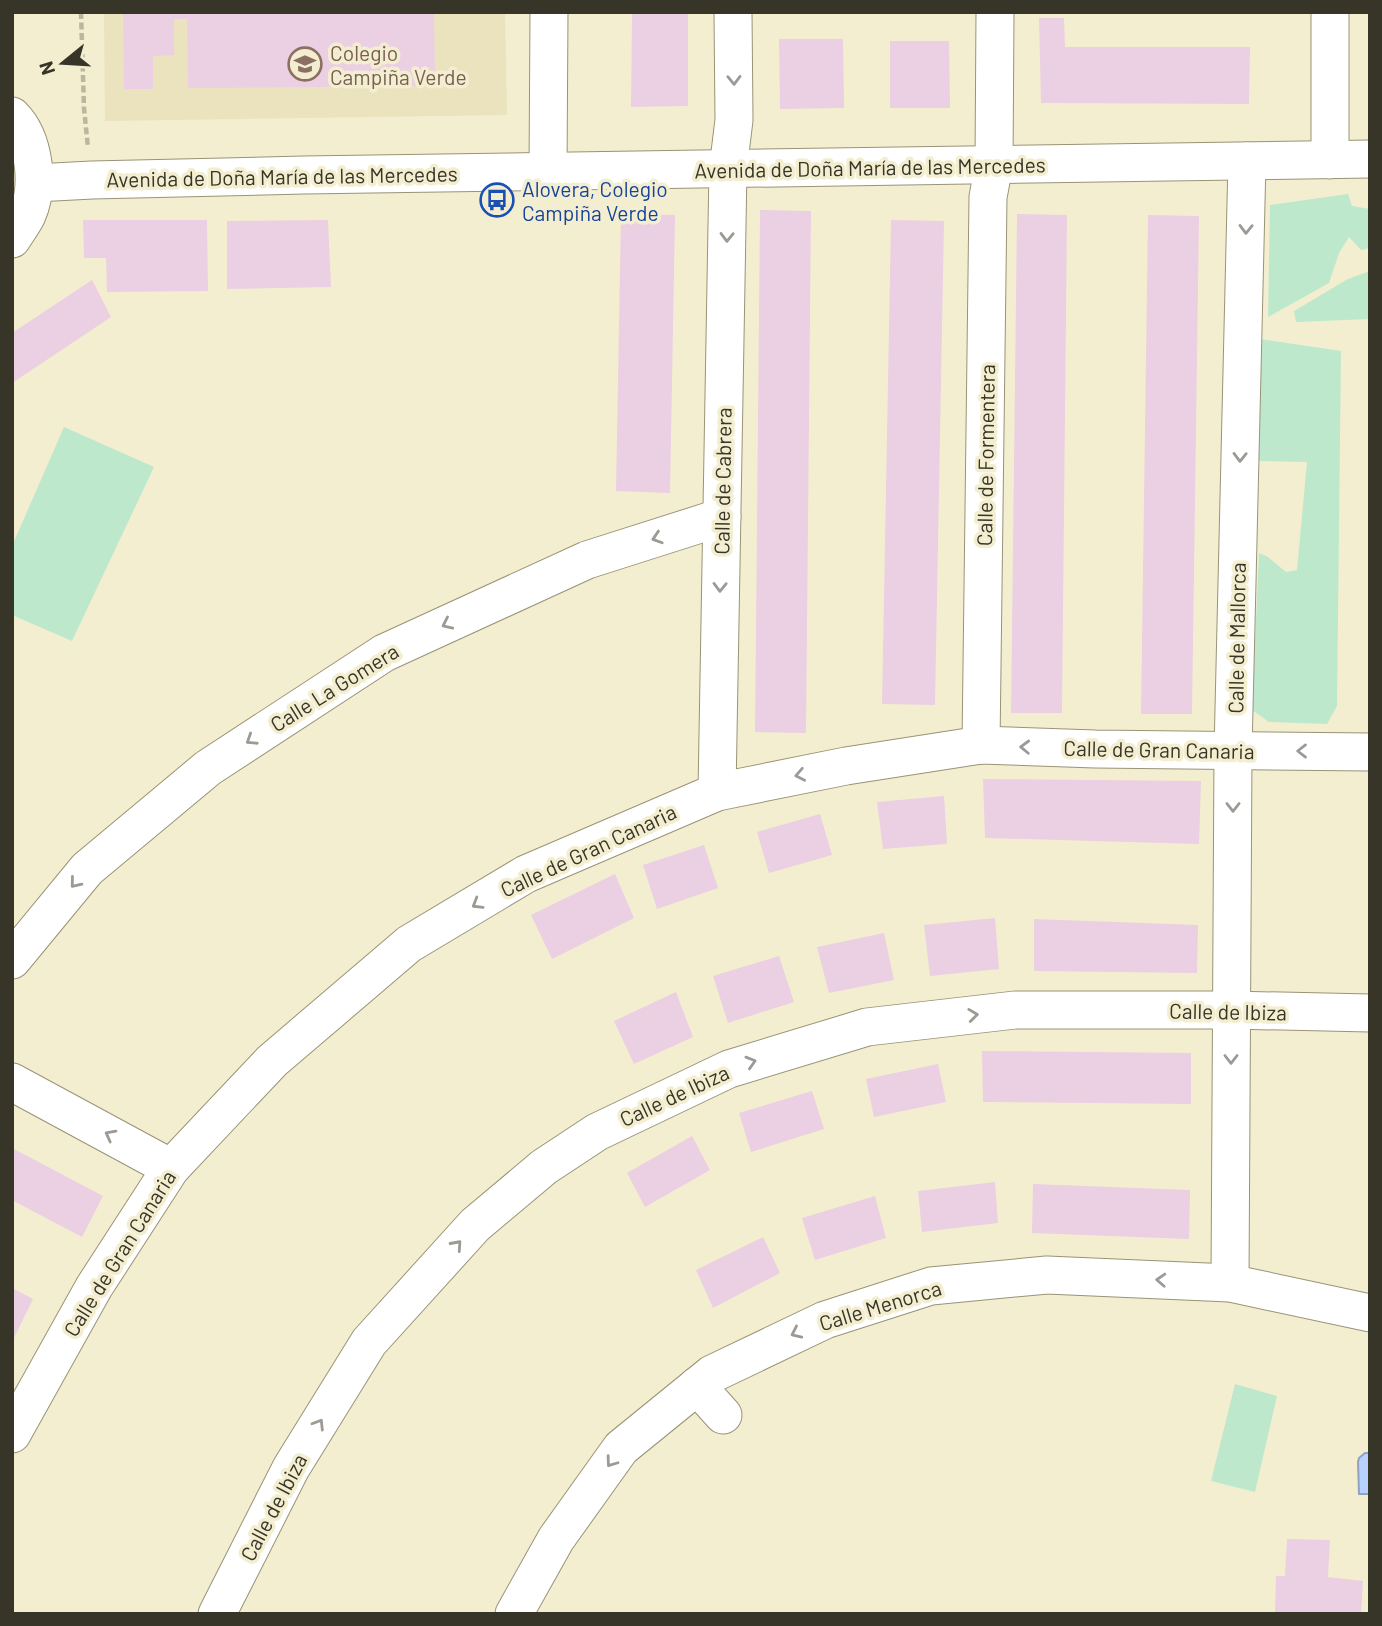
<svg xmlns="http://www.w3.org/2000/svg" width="1382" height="1626" font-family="Barlow,sans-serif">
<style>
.built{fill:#eae3be}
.green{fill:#bee8cb}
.water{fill:#b7d2fe;stroke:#91a3be;stroke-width:2}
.building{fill:#ebcfe3}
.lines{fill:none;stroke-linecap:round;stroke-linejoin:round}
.minor-casing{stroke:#999377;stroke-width:39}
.path{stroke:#bbb69d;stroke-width:4.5;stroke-dasharray:7 3.5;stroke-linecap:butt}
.minor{stroke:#fff;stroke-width:37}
.oneway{stroke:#9b9a94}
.labels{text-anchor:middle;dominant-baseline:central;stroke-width:7;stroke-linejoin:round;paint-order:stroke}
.education-label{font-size:21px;fill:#785e54;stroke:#f4eed0;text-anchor:start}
.street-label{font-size:21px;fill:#373428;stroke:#f4eed0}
.transit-label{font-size:21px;fill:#164399;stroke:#f4eed0;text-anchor:start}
</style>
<rect width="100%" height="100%" fill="#f4eed0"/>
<!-- built -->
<polygon class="built" points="104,12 505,12 507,115 105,121"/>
<!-- green -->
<g class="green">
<polygon points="1348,194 1352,206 1370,209 1370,248 1361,250 1349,237 1339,253 1329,283 1268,317 1270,205"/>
<polygon points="1370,271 1370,319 1296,322 1294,311 1348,279"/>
<polygon points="1260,339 1341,351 1337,706 1327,724 1269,722 1252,710 1259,553 1268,557 1286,572 1297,570 1307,462 1258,461"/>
<polygon points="64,427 154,467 72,641 12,615 12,546"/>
<polygon points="1235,1384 1277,1396 1255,1492 1211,1481"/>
</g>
<!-- water -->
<polygon class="water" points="1365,1453 1370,1453 1370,1494 1359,1494 1358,1462 1359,1458"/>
<!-- building -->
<g class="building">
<polygon points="123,12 434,12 435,86 188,88 187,19 174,19 174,55 153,56 153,89 124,89"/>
<polygon points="632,12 688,12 688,106 631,107"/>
<polygon points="1039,18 1064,18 1065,47 1250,47 1249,104 1041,103"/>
<polygon points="779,39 843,39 844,108 780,109"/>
<polygon points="890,41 949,41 950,108 890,108"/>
<polygon points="760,210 811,211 806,733 755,732"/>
<polygon points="621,214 675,215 670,493 616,491"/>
<polygon points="1017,214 1067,215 1062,713 1011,713"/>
<polygon points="1148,215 1199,216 1192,714 1141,714"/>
<polygon points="83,220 207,220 208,291 107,292 106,258 84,258"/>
<polygon points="328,220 331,287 227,289 227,221"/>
<polygon points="891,220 944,221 935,705 882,704"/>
<polygon points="92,280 111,317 12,383 12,333"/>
<polygon points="983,779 1201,781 1199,844 985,838"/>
<polygon points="944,796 947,844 883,849 877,802"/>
<polygon points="820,814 832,855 769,873 757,832"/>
<polygon points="704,845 718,888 657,909 643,865"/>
<polygon points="615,874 634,918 552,959 531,915"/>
<polygon points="995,918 999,969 930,976 924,925"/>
<polygon points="1034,919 1198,925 1197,973 1034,971"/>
<polygon points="884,933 894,980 829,993 817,947"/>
<polygon points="779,956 794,1002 728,1023 713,976"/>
<polygon points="676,992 693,1037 634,1064 614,1021"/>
<polygon points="982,1051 1191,1053 1191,1104 983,1102"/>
<polygon points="938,1064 946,1102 874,1117 866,1079"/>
<polygon points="812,1091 824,1129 751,1152 739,1113"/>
<polygon points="692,1136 710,1170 645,1207 627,1173"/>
<polygon points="12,1148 103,1196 82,1237 12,1200"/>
<polygon points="995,1182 998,1223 922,1232 918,1191"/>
<polygon points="1033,1184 1190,1190 1189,1239 1032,1233"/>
<polygon points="875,1196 886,1238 815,1260 802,1218"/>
<polygon points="763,1237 780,1273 713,1308 696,1270"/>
<polygon points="12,1288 33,1299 12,1342"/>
<polygon points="1287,1539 1330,1540 1328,1577 1363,1581 1361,1614 1275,1614 1276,1576 1285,1576"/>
</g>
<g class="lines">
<defs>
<g id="minor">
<polyline points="1330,12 1330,160"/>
<path d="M12,116c23,23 28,70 15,99 -4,8 -10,16 -15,24"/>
<polyline points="548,172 549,12"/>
<polyline points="35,183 92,180 304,175 1370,159"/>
<polyline points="981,745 988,197 994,165 995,12"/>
<polyline points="717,792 728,169 734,120 733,12"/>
<polyline points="12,960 87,869 208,768 384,653 587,560 722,517"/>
<polyline points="12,1082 171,1168"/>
<polyline points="1230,1283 1233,751 1247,161"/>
<polyline points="697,1386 723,1415"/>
<polyline points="12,1434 94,1287 171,1168 272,1061 409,944 526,874 717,792 846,766 981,745 1095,749 1370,752"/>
<polyline points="217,1614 291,1468 369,1342 475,1225 544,1167 597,1132 729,1069 867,1027 1015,1010 1231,1010 1370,1013"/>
<polyline points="514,1614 556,1539 621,1448 712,1374 825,1320 931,1286 1047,1275 1230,1283 1370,1313"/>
</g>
</defs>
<!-- minor casing -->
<use href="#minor" class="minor-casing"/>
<!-- path -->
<polyline class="path" points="81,12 84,108 88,148"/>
<!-- minor -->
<use href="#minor" class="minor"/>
</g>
<!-- one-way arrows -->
<defs><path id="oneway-chevron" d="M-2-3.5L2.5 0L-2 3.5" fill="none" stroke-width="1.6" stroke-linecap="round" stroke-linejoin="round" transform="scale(1.75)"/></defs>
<g class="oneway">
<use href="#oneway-chevron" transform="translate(734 80) rotate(89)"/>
<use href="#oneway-chevron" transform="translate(1246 229) rotate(91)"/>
<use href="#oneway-chevron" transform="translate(727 237) rotate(91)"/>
<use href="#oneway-chevron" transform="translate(1240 457) rotate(91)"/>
<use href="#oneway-chevron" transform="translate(657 538) rotate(162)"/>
<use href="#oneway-chevron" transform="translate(720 587) rotate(91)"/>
<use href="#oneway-chevron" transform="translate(447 624) rotate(155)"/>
<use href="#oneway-chevron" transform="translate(251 740) rotate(147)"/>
<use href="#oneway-chevron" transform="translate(1025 747) rotate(-178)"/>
<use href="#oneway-chevron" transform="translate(1302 751) rotate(-180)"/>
<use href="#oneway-chevron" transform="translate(800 775) rotate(169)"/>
<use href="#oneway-chevron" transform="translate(1233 807) rotate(90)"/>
<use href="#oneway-chevron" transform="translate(75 883) rotate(129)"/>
<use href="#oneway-chevron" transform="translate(477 904) rotate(149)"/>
<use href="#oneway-chevron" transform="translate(973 1015) rotate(-7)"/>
<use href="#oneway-chevron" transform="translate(1231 1059) rotate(90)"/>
<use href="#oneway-chevron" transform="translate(751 1062) rotate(-17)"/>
<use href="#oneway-chevron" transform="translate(110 1135) rotate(-152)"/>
<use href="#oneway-chevron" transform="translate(457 1245) rotate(-48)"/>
<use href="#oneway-chevron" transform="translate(1161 1280) rotate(-177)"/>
<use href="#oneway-chevron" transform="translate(796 1333) rotate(155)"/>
<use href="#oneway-chevron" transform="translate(319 1424) rotate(-58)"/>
<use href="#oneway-chevron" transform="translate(611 1462) rotate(126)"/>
</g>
<!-- icons -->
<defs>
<symbol id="school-ring" viewBox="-11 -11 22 22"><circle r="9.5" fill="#f4eed0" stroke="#8d6e63" stroke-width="1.5"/><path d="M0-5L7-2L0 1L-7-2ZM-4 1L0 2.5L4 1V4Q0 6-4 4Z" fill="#8d6e63"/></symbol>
<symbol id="bus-ring" viewBox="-11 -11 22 22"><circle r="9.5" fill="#f4eed0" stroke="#1a4fb4" stroke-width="1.5"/><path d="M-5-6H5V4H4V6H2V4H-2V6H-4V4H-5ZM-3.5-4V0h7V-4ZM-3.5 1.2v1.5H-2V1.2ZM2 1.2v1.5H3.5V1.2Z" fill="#1a4fb4"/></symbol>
</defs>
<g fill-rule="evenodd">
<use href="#school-ring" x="286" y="45" width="38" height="38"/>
<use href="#bus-ring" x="478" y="181" width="38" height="38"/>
</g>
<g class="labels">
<!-- education labels -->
<g class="education-label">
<text x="330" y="52">Colegio<tspan x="330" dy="24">Campiña Verde</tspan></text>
</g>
<!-- street labels -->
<g class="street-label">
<text transform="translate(870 167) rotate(-1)">Avenida de Doña María de las Mercedes</text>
<text transform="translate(282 176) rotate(-1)">Avenida de Doña María de las Mercedes</text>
<text transform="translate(985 455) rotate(-89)">Calle de Formentera</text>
<text transform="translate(722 481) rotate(-89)">Calle de Cabrera</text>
<text transform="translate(1236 638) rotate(-89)">Calle de Mallorca</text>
<text transform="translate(334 687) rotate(-32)">Calle La Gomera</text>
<text transform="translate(1159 749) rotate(1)">Calle de Gran Canaria</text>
<text transform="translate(588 850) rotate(-25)">Calle de Gran Canaria</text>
<text transform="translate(1228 1011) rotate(1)">Calle de Ibiza</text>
<text transform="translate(674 1095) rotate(-25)">Calle de Ibiza</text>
<text transform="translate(119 1253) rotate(-58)">Calle de Gran Canaria</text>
<text transform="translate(880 1305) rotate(-17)">Calle Menorca</text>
<text transform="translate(273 1507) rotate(-62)">Calle de Ibiza</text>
</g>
<!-- transit labels -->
<g class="transit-label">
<text x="522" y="188">Alovera, Colegio<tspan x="522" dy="24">Campiña Verde</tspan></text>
</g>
</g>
<!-- border -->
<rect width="1382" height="1626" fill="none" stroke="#373428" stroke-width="28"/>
<!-- north arrow -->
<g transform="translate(63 63) rotate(252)" stroke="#f4eed0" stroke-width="5" paint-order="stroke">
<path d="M0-5L12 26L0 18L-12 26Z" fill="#373428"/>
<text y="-10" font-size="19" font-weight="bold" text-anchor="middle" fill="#373428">N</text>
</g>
</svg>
